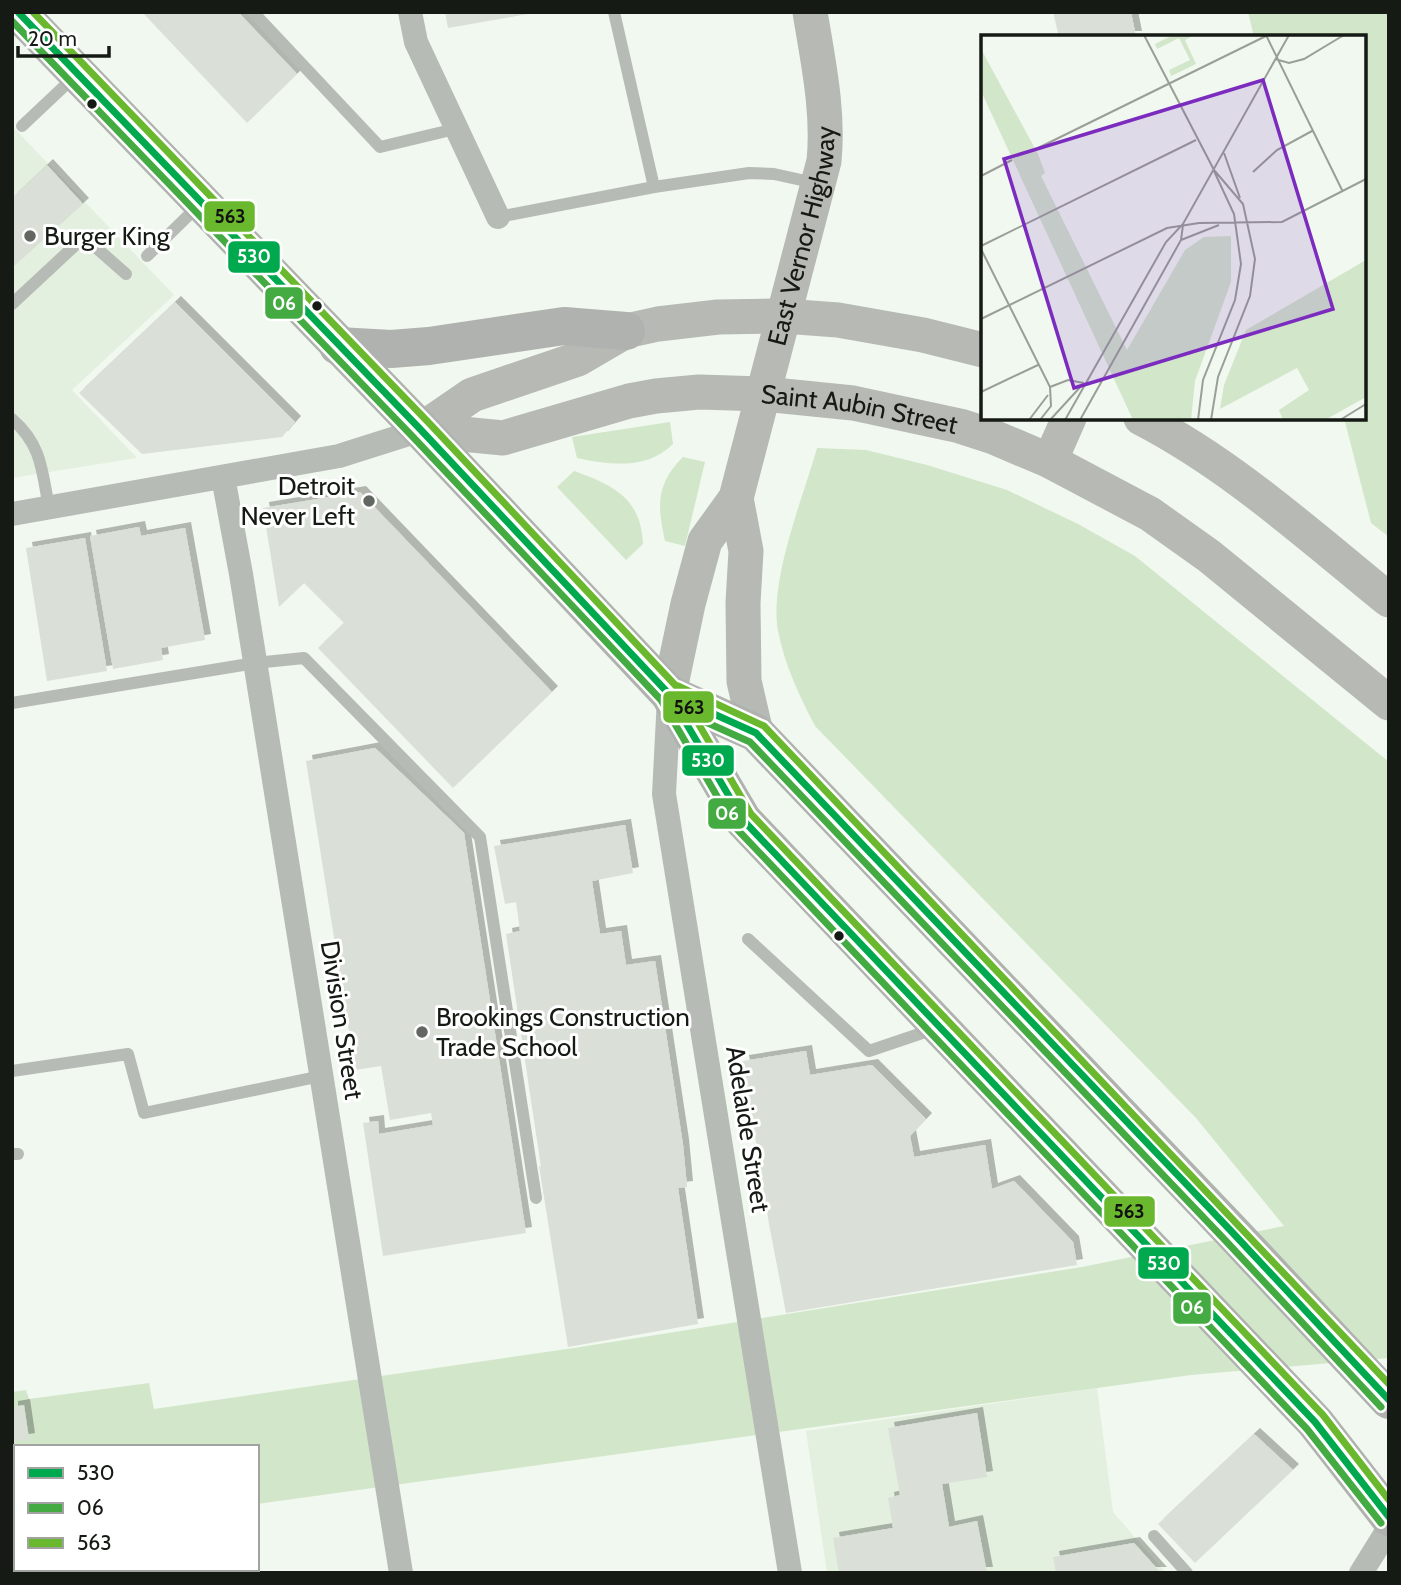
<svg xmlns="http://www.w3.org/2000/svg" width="1401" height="1585" font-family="Cabin,sans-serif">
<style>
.built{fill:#e4f0df}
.green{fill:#d2e6ca}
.building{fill:#dae0d8;filter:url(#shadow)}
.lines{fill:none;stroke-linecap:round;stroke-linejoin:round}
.lane{stroke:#b7bbb6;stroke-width:12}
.street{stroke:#b7bbb6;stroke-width:24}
.secondary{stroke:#b6b9b4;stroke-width:35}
.primary{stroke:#afb2ae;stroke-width:38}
.bus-1-casing{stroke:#fff;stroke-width:12}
.bus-2-casing{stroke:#fff;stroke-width:12}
.bus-3-casing{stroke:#fff;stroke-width:12}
.bus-1{stroke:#00a94e;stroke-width:7}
.bus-2{stroke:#44aa42;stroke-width:7}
.bus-3{stroke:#69b82d;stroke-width:7}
.bus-dot{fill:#151a14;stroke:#fff;stroke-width:2.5}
.poi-dot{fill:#626861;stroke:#fff;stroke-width:2.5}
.labels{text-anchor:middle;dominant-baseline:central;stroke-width:6;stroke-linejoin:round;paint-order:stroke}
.poi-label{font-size:26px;fill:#151a14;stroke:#fff;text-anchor:start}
.street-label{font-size:26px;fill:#151a14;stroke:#fff}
.inset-road{fill:none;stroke:#999f97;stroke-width:2}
.view{fill:#7b2cbf;fill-opacity:0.15;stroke:#7b2cbf;stroke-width:3.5}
.inset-edge{fill:none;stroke:#151a14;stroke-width:3.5}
.line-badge{stroke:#fff;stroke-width:2.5}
.badge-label{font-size:19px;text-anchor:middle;font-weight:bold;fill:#fff}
.pale-badge-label{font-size:19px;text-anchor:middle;font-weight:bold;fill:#111}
</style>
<defs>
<filter id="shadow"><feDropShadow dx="6" dy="-6" stdDeviation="0" flood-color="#0004"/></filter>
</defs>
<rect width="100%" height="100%" fill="#f1f8ef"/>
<!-- built -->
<g class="built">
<polygon points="12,126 174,295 72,390 137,458 12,478"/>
<polygon points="1097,1388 1113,1512 1166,1573 827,1573 806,1431"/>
</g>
<!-- green -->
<g class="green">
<polygon points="1248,12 1389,12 1389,537 1371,523 1344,418 1364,418 1364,37 1254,37"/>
<path d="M670,422l3,22c-26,26 -63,21 -96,14l-5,-21z"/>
<path d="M817,448l49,2 61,15 80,25 71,34 57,32 254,206v596l-198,17 -934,129v-57h-241v91l-4,1v-147l14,-2 3,9 120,-16 5,26 420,-61 508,-81 202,-41 -88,-108 -381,-392c-16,-31 -30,-60 -37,-95 -9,-51 25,-133 39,-183z"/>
<path d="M683,457l22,5 -20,84 -20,-5c-8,-36 -9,-57 18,-84z"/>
<path d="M574,471c39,14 67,27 69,73l-17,16 -69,-73z"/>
</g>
<!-- building -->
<g class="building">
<polygon points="142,12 238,12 297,74 247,123"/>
<polygon points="445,12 528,12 528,14 448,28"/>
<polygon points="1053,12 1131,12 1136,37 1059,37"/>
<polygon points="47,165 83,204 12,268 12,198"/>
<polygon points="175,302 295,422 282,437 142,454 79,393"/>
<polygon points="360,492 552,692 453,788 318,648 344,623 304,583 279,607 263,508"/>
<polygon points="139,527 141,536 185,528 205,640 161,648 163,660 113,669 90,536"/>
<polygon points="85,538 107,671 47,681 26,548"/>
<polygon points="375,748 464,833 526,1233 383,1256 363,1123 378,1121 379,1134 433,1125 431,1113 390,1120 381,1066 355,1070 306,761"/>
<polygon points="625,825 633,873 592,881 600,934 621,931 626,965 655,961 683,1145 687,1187 678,1188 698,1324 568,1347 539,1166 541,1167 506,934 520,931 516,902 505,904 494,846"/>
<polygon points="806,1051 810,1075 872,1065 926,1119 910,1136 914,1157 985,1145 992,1189 1014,1181 1073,1242 1077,1265 786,1313 769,1224 743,1061"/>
<polygon points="24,1405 29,1439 12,1442 12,1407"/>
<polygon points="977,1413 987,1477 942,1484 949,1527 977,1521 987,1573 839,1573 833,1538 893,1528 888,1498 900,1495 888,1428"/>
<polygon points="1254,1434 1293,1470 1195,1563 1158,1524"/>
<polygon points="1134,1543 1161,1573 1056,1573 1053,1557"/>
<polygon points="62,1569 223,1569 224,1573 63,1573"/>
</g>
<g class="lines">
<!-- lane -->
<g class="lane">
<polyline points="253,12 380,147 455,129"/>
<polyline points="614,12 654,187"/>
<polyline points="22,126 74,77"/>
<polyline points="498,217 654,187 749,173 774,174 815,183"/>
<polyline points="147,256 199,205"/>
<polyline points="12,304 84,237 126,274"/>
<path d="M12,419c30,26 30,52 37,89"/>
<polyline points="12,703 255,663 304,658 480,837 536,1198"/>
<polyline points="748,939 869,1051 934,1029"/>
<polyline points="12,1071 128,1054 144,1113 321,1076"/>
<polyline points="12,1154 18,1154"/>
<polyline points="1154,1536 1187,1573"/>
</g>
<!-- street -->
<g class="street">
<polyline points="410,12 416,42 498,217"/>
<polyline points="223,477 241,574 401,1573"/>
<polyline points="12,514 339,456 421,430"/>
<polyline points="669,698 664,794 790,1573"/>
<polyline points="24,1569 25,1573"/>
<polyline points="1361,1573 1389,1528"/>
</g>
<!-- secondary -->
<g class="secondary">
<path d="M1141,418c91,47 169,118 248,182"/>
<path id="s1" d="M421,430l82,8 126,-37 27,-5 43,-4 65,2 89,9 107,23 31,10 59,25 100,53 59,42 180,147"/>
<polyline points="421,430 472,395 578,359 626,331 658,324 718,317 783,316 838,320 923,335 983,350"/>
<polyline points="1050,461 1069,418"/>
<polyline points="736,498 746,551 743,603 744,681 756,733"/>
<path id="s2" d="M669,694l19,-90 17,-63 31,-43 88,-337c5,-49 -6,-100 -14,-149"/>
</g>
<!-- primary -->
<g class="primary">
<polyline points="18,12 421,430 669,694 743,820 1315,1422 1389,1517"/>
<polyline points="338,346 391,349 429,346 564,326 626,331"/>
<polyline points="669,694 756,733 1232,1232 1389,1400"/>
</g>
<defs>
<g id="bus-1">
<polyline points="18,12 421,430 669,694 743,820 1315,1422 1389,1517"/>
<polyline points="674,696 756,733 1232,1232 1389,1400"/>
</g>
<g id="bus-2">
<polyline points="12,21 413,437 661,700 735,827 1307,1429 1381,1523"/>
<polyline points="670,706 750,742 1224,1239 1381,1407"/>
</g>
<g id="bus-3">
<polyline points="33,12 429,423 677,687 751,814 1323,1415 1389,1500"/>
<polyline points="678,686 764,726 1389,1384"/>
</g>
</defs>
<!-- bus-1 casing -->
<use href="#bus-1" class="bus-1-casing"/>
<!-- bus-2 casing -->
<use href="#bus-2" class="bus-2-casing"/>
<!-- bus-3 casing -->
<use href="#bus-3" class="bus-3-casing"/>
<!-- bus-1 -->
<use href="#bus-1" class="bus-1"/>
<!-- bus-2 -->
<use href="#bus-2" class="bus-2"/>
<!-- bus-3 -->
<use href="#bus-3" class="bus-3"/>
</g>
<!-- markers -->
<g class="bus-dot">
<circle cx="92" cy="104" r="6"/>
<circle cx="317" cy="306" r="6"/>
<circle cx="839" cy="936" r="6"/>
</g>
<g class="poi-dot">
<circle cx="30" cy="236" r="7"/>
<circle cx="369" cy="501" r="7"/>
<circle cx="422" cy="1032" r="7"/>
</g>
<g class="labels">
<!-- poi labels -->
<g class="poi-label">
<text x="44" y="236">Burger King</text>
<text x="355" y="486" text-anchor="end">Detroit<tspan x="355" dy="30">Never Left</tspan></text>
<text x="436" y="1017">Brookings Construction<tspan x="436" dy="30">Trade School</tspan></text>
</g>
<!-- street labels -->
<g class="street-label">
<text stroke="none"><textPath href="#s2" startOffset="481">East Vernor Highway</textPath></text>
<text stroke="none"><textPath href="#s1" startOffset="446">Saint Aubin Street</textPath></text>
<text transform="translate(342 1020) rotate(81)">Division Street</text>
<text transform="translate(748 1129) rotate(81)">Adelaide Street</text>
</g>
</g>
<!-- overview -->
<g transform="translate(981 35)">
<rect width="385" height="385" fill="#f1f8ef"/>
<path d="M192,0h21l-9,5 11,24 -25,12 -2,-6 21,-10 -11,-22 -22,11 -2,-5zM0,14l57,105 7,19 -4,3 86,174 58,-100 19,-13 27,-1v46l-36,99 -4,39h-58l-152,-329zM385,225v137l-41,23h-42l-4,-10 30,-20 -12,-22 -77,41 4,-24 22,-55z" fill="#d2e6ca"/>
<path class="inset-road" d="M163,0l70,135M285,0l77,157M294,24l14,4 15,-4 40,-24M55,114l230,-113M243,118l16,45M272,137l24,-22 35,-19M0,141l31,-16M200,205l38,-15M0,211l215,-106M0,214l69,138M0,284l186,-91 32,-5 83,-1 84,-43M69,352l18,-7 16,3M0,357l57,-27M48,385l19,-25M59,385l11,-14 -1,-19M69,385l34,-37M84,385l101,-178 17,-18 106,-189M99,385l101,-180 2,-15M217,385l5,-40 32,-80 6,-36 -7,-50 -20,-43M230,385l7,-43 32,-81 5,-37 -12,-55 -29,-34M359,385l26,-16"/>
<path class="view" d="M282,45l70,229 -259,79 -70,-229z"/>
<rect width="385" height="385" class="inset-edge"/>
</g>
<g class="line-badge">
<rect x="203" y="200" width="53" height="33" rx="7" fill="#69b82d"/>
<rect x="227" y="240" width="54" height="34" rx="7" fill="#00a94e"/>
<rect x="264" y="286" width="40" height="34" rx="7" fill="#44aa42"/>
<rect x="662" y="690" width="53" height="34" rx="7" fill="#69b82d"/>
<rect x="681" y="744" width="54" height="33" rx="7" fill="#00a94e"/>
<rect x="707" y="797" width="40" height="33" rx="7" fill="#44aa42"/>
<rect x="1103" y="1195" width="53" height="33" rx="7" fill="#69b82d"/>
<rect x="1137" y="1246" width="53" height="34" rx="7" fill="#00a94e"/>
<rect x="1172" y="1291" width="40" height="34" rx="7" fill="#44aa42"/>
</g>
<g class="badge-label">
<text x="254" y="263">530</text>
<text x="284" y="310">06</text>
<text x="708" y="767">530</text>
<text x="727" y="820">06</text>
<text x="1164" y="1270">530</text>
<text x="1192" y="1314">06</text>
</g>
<g class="pale-badge-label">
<text x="230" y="223">563</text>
<text x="689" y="714">563</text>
<text x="1129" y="1218">563</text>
</g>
<!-- border -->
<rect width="1401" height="1585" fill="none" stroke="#151a14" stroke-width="28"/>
<!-- legend -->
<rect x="14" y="1445" width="245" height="126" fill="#ffffff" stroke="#a1a3a1" stroke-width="2"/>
<rect x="28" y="1468" width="35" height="10" fill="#00a94e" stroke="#a1a3a1" stroke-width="2"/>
<text x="77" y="1480" font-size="21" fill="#151a14">530</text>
<rect x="28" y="1503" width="35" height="10" fill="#44aa42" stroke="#a1a3a1" stroke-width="2"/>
<text x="77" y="1515" font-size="21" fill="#151a14">06</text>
<rect x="28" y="1538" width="35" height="10" fill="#69b82d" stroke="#a1a3a1" stroke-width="2"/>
<text x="77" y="1550" font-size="21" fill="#151a14">563</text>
<!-- scale -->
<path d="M18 46v10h91v-10" fill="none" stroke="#151a14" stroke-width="3.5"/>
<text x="28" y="46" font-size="21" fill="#151a14" stroke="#ffffff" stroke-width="5" paint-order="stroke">20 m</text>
</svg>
